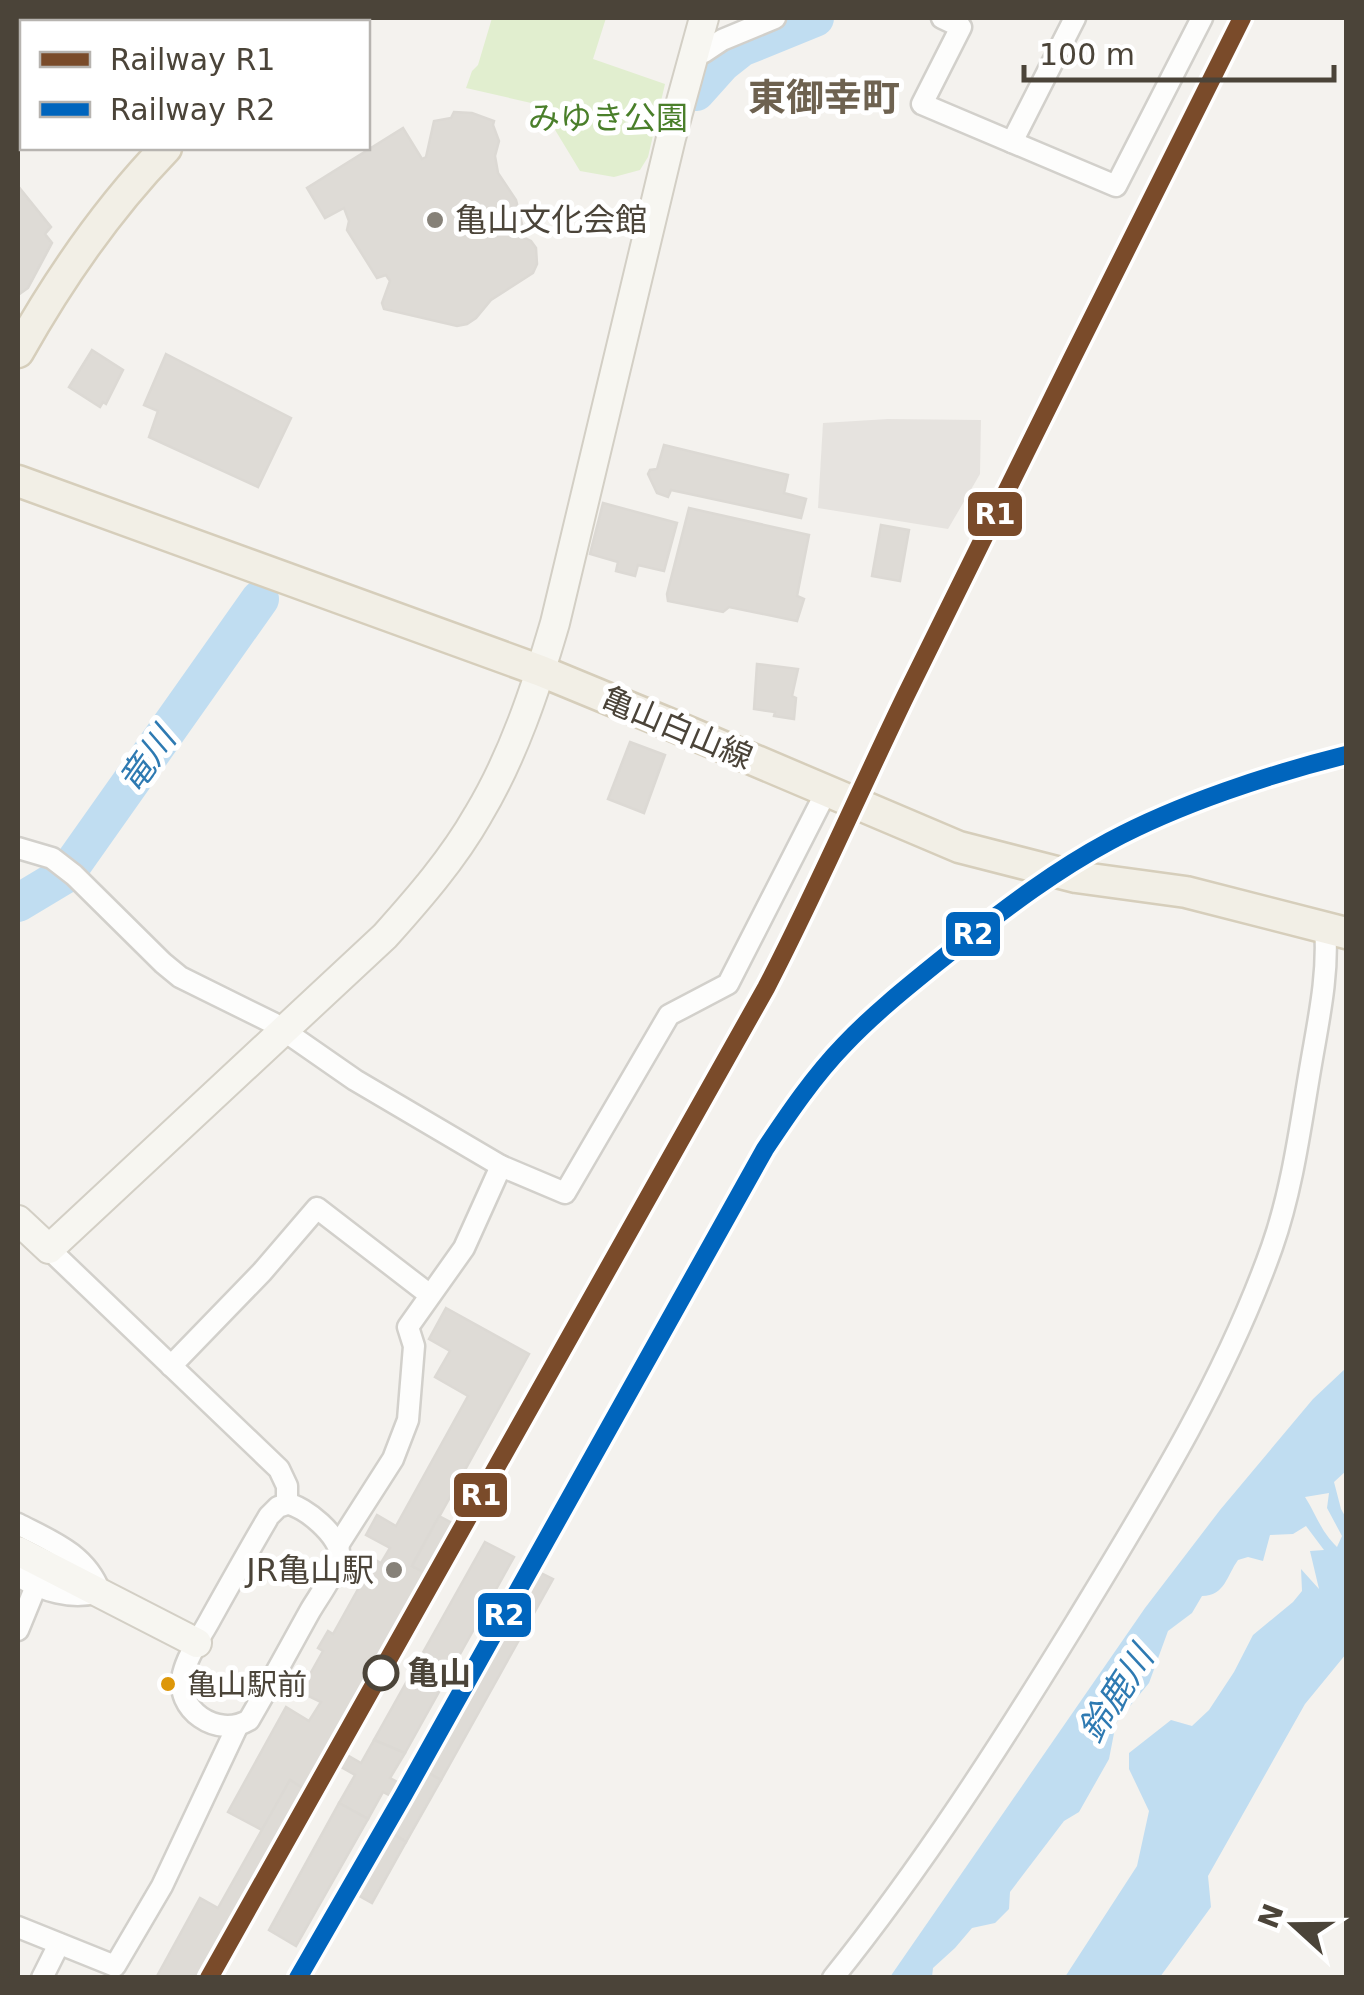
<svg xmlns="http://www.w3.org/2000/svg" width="1364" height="1995" font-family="'DejaVu Sans','Noto Sans JP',sans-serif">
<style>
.green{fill:#e1eecf}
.parking{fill:#e6e3df}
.water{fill:#c0ddf1;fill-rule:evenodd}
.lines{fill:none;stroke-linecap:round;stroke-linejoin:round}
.river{stroke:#c0ddf1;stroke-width:38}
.building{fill:#dedbd6;stroke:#dcd9d4;stroke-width:2.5}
.street-casing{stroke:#d2d0cb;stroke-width:25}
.secondary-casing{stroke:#d3cfc5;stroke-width:32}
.primary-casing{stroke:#d6cebb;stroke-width:35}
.street{stroke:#fdfdfc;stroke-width:20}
.secondary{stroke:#f7f6f1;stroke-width:28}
.primary{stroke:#f2efe6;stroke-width:30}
.rail-1-casing{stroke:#fff;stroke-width:25}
.rail-2-casing{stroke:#fff;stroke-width:25}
.rail-1{stroke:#7a4b2a;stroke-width:18}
.rail-2{stroke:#0065bd;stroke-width:18}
.poi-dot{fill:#868178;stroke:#fff;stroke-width:4}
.stop-dot{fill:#fff;stroke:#4b4439;stroke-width:5}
.bus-dot{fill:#dd9709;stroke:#fff;stroke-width:4}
.labels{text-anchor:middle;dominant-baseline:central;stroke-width:10;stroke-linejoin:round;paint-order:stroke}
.bus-label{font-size:30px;fill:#4b4439;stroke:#fff;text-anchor:start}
.park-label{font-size:32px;fill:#4a7f2a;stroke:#fff}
.poi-label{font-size:32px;fill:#4b4439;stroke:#fff;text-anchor:start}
.street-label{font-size:32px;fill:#4b4439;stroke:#fff}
.stop-label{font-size:32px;font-weight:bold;fill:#4b4439;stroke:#fff;text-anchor:start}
.water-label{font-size:35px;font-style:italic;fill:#2e7ab2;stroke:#fff}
.quarter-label{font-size:38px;font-weight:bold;fill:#6e6250;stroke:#fff}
.line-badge{stroke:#fff;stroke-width:4}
.badge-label{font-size:28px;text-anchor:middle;font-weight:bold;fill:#fff}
</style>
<rect width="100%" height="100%" fill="#f4f2ee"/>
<!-- green -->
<polygon class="green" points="492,18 606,18 593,59 665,84 648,157 640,170 614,177 580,171 540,105 466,88 472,71 478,65"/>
<!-- parking -->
<polygon class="parking" points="888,419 981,420 980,474 948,529 818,508 823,423"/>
<!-- water -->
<path class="water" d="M1346,1368v103l-12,11 7,27 5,9v136l-41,50 -97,172 3,31 -51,70h-95l72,-111 12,-55 -20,-42v-16l42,-33 21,6 17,-16 25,-38 19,-37 40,-33 9,-11 -1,-22 18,20 -9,-38 14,-1 -18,-24 -13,8 -23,1 -7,26 -15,-4 -10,3c-11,15 -13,36 -36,36l-10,17 -24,18 -19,52 -33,40 -7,36 -30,53 -15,9 -54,71 -1,17 -14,14 -23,5 -17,20 -22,20 -1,9h-42l255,-369 75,-98 93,-111zM1329,1493l-2,15 15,28 -5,11c-17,-17 -20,-31 -32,-50z"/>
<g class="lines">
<!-- river -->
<g class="river">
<polyline points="696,92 722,63 741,48 815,18"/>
<polyline points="18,903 63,876 73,864 260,599"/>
</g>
</g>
<!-- building -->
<g class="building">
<polygon points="454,112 472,113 494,121 493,125 499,141 495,156 498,173 516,200 522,224 518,232 521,236 531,241 536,248 537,264 533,273 491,300 476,318 467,324 457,326 384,309 382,303 390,281 386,275 377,278 347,230 349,221 344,208 325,218 307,188 403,128 422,159 426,157 434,121 451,118"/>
<polygon points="18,186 51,227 45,234 52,243 28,288 18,295"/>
<polygon points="92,350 123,370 106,404 103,402 100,407 69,387"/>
<polygon points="166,354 291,418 258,487 149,437 158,411 144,405"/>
<polygon points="664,445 788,475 784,493 806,499 801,518 671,490 668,497 657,493 648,474 650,470 657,469"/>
<polygon points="603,503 677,523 664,571 638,565 635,576 616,571 618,562 590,554"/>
<polygon points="689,508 809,535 797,596 804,599 797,621 729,607 723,612 668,601 667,594"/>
<polygon points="881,525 909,530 900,581 872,576"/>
<polygon points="757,664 798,669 792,696 796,698 794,719 774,716 775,712 754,709"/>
<polygon points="630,742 665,755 644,813 608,799"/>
<polygon points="446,1308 529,1354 412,1566 429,1575 309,1792 290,1780 262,1830 228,1812 286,1707 309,1721 321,1702 300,1692 323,1651 318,1648 328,1631 333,1634 372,1564 367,1562 370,1557 381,1563 390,1548 366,1535 377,1515 396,1526 468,1396 435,1377 450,1351 429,1339"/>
<polygon points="439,1516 456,1525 429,1575 412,1566"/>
<polygon points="485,1542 514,1557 405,1753 374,1740"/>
<polygon points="535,1570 553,1579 441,1780 423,1770"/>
<polygon points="374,1740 405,1753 390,1778 412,1790 423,1770 441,1780 406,1842 389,1831 404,1803 383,1792 368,1819 339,1803 355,1775 327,1759 333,1747 361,1763"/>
<polygon points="290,1780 309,1792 202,1978 156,1978 200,1898 218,1908"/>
<polygon points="339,1803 368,1819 296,1946 269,1930"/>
<polygon points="389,1831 406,1842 372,1903 354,1893"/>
</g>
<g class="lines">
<defs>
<g id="street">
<polyline points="942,18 961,27 922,104 1116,186 1202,18"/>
<polyline points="694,54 704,52 722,40 775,18"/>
<polyline points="1012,142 1075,18"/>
<polyline points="18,848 52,858 74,875 163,963 180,977 273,1023 355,1080 501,1166 565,1193 669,1015 728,984 826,792"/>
<polyline points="49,1249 279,1469 287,1486 287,1504"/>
<polyline points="171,1366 262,1272 317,1208 430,1295"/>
<path d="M287,1504c17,1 55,34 52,51 -4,20 -19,39 -29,56 -20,36 -40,73 -61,109 -32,19 -75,-11 -66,-46 5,-20 19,-39 28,-56 19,-34 38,-68 58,-102l9,-9z"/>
<path d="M18,1524c33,17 68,30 82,68 -30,8 -56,-1 -82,-16"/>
<polyline points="338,1545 393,1459 408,1420 414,1346 408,1327 464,1248 501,1166"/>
<polyline points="18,1630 36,1586"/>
<polyline points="18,1927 115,1966 162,1886 237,1727"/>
<polyline points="42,1978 59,1944"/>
<path d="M833,1978c90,-112 168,-234 243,-356 73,-120 149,-242 196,-375 20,-57 28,-118 38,-177 8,-48 19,-95 15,-143"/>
</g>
<g id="secondary">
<path d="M18,1220l31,29 336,-313c34,-38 68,-77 93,-121 35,-58 58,-127 77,-192l116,-485 33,-120"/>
<polyline points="18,1551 197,1643"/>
</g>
<g id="primary">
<polyline points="286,22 290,18"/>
<path d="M18,352c41,-73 89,-143 148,-204"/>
<polyline points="18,481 541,671 667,723 959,847 1076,877 1186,892 1346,933"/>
</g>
</defs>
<!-- street casing -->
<use href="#street" class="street-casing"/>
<!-- secondary casing -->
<use href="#secondary" class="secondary-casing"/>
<!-- primary casing -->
<use href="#primary" class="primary-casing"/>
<!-- street -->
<use href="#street" class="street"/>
<!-- secondary -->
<use href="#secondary" class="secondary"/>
<!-- primary -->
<use href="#primary" class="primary"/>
<defs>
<path id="rail-1" d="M209,1978l557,-990c50,-96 93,-196 140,-293 111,-226 223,-452 336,-677"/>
<path id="rail-2" d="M298,1978l105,-182 362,-647c24,-36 49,-73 79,-104 35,-37 76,-68 115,-100 48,-38 97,-75 151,-104 69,-37 160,-67 236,-86"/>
</defs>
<!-- rail-1 casing -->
<use href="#rail-1" class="rail-1-casing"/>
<!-- rail-2 casing -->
<use href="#rail-2" class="rail-2-casing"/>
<!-- rail-1 -->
<use href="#rail-1" class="rail-1"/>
<!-- rail-2 -->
<use href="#rail-2" class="rail-2"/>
</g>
<!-- markers -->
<g class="poi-dot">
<circle cx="435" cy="220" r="10"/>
<circle cx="394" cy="1570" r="10"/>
</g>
<circle class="stop-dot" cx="381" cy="1673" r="16"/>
<circle class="bus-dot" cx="168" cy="1684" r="9"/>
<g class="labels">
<!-- bus labels -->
<g class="bus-label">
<text x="187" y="1684">亀山駅前</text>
</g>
<!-- park labels -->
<g class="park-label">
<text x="608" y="118">みゆき公園</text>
</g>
<!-- poi labels -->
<g class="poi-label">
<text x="455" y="220">亀山文化会館</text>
<text x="374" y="1570" text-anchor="end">JR亀山駅</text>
</g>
<!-- street labels -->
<g class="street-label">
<text transform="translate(677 728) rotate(23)">亀山白山線</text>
</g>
<!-- stop labels -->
<g class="stop-label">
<text x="407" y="1673">亀山</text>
</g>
<!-- water labels -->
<g class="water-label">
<text transform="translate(147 760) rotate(-55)">竜川</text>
<text transform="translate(1116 1694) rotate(-57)">鈴鹿川</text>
</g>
<!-- quarter labels -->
<g class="quarter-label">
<text x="824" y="98">東御幸町</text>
</g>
</g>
<g class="line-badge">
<rect x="966" y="490" width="58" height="48" rx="10" fill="#7a4b2a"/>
<rect x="944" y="910" width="58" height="48" rx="10" fill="#0065bd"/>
<rect x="452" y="1471" width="57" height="48" rx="10" fill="#7a4b2a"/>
<rect x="476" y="1591" width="57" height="48" rx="10" fill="#0065bd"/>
</g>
<g class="badge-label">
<text x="995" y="524">R1</text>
<text x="973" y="944">R2</text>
<text x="481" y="1505">R1</text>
<text x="504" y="1625">R2</text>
</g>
<!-- border -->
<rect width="1364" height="1995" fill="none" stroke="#4b4439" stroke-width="40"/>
<!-- legend -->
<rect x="20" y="20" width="350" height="130" fill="#ffffff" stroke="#b7b4b0" stroke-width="2.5"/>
<rect x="40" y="52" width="50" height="15" fill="#7a4b2a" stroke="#b7b4b0" stroke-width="2.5"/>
<text x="110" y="70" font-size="30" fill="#4b4439">Railway R1</text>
<rect x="40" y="102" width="50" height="15" fill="#0065bd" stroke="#b7b4b0" stroke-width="2.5"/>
<text x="110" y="120" font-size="30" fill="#4b4439">Railway R2</text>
<!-- north arrow -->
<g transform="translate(1294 1925) rotate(291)" stroke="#ffffff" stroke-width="8" paint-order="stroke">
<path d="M0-8L18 38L0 25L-18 38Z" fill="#4b4439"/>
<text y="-15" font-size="28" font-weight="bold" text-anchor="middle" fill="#4b4439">N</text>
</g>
<!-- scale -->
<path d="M1024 65v15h310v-15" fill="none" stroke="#4b4439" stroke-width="5"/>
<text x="1039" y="65" font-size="30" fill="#4b4439" stroke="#ffffff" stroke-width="8" paint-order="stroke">100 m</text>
</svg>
